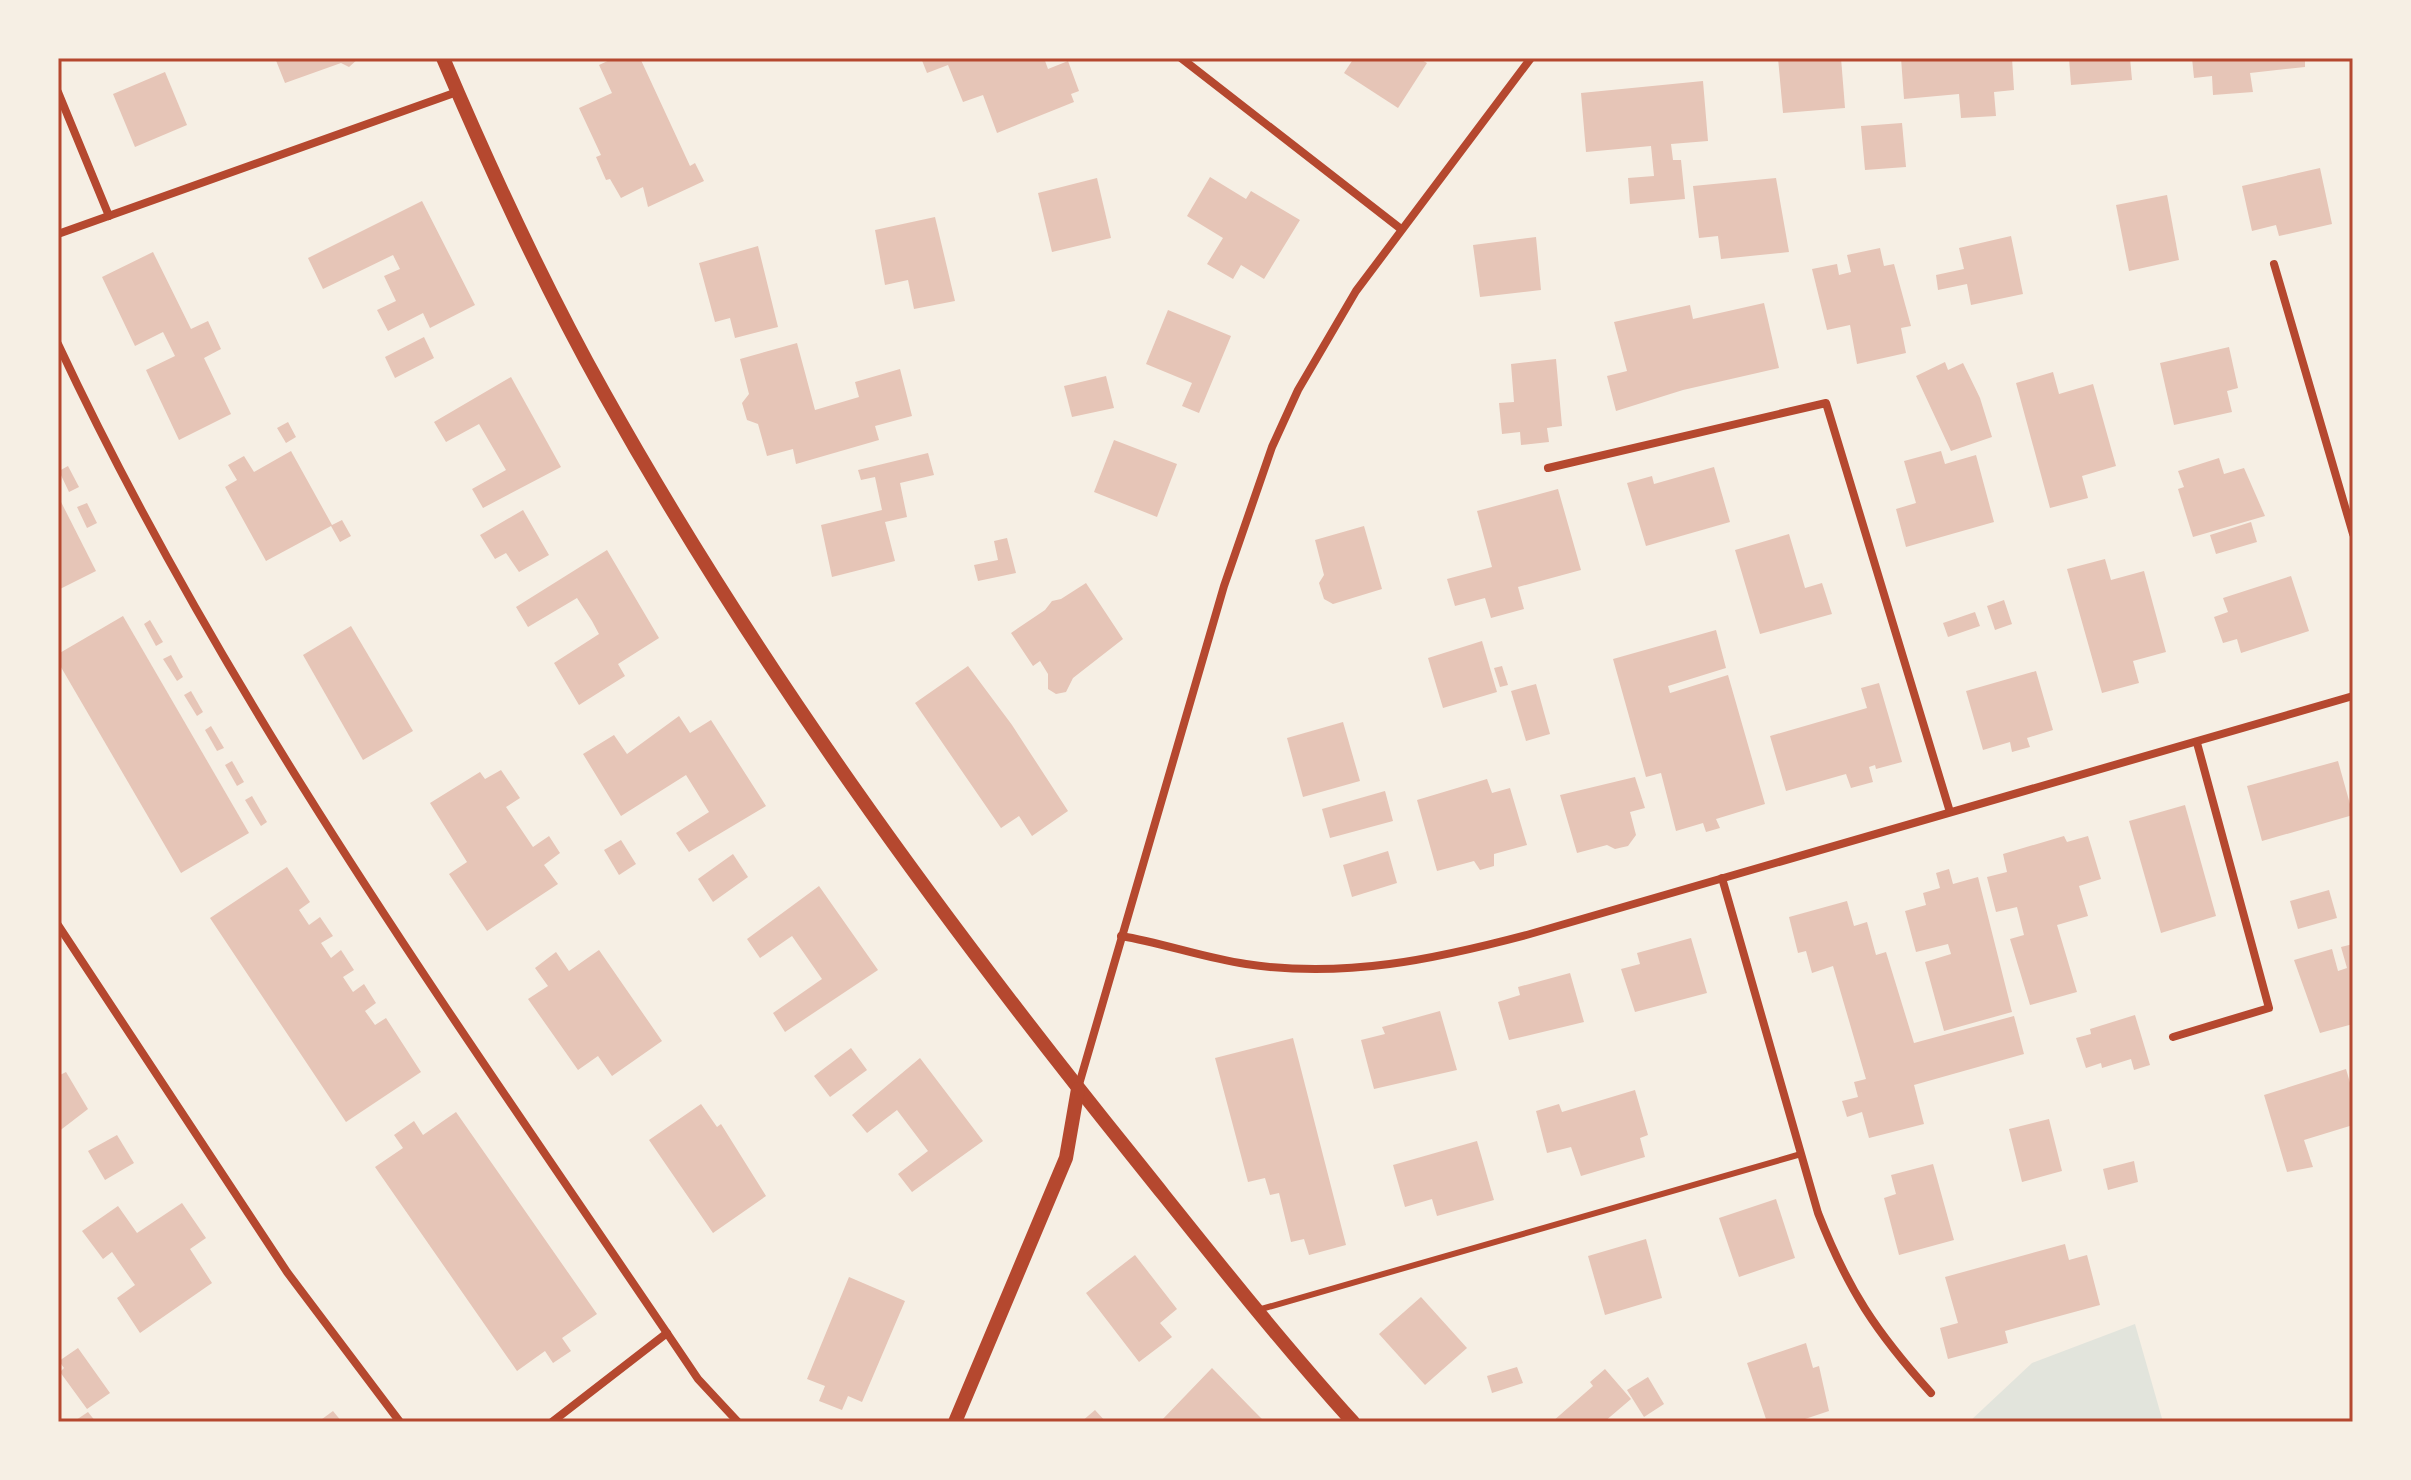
<svg xmlns="http://www.w3.org/2000/svg" width="2411" height="1480" font-family="Overpass,sans-serif">
<style>
.green{fill:#e2e4dc}
.building{fill:#e6c5b7}
.lines{fill:none;stroke-linecap:round;stroke-linejoin:round}
.service{stroke:#b5482f;stroke-width:6}
.minor{stroke:#b5482f;stroke-width:8}
.tertiary{stroke:#b5482f;stroke-width:14}
.neatline{fill:none;stroke:#b5482f;stroke-width:3}
</style>
<rect width="100%" height="100%" fill="#f6efe4"/>
<!-- green -->
<polygon class="green" points="2135,1324 2163,1422 1969,1422 2032,1363"/>
<!-- building -->
<g class="building">
<polygon points="275,58 359,58 349,67 341,63 285,83"/>
<polygon points="614,58 640,58 690,166 695,163 704,181 648,207 643,187 621,198 610,179 606,180 596,157 601,155 579,108 612,93 599,65"/>
<polygon points="921,58 1044,58 1048,69 1068,61 1079,91 1071,94 1074,102 997,133 983,95 963,102 948,65 927,73"/>
<polygon points="1354,58 1418,58 1427,63 1398,108 1344,73"/>
<polygon points="1778,58 1841,58 1845,108 1783,113"/>
<polygon points="1901,58 2012,58 2014,90 1994,92 1996,116 1961,118 1959,94 1904,99"/>
<polygon points="2069,58 2130,58 2132,80 2071,85"/>
<polygon points="2192,58 2305,58 2305,67 2250,73 2253,92 2213,95 2212,76 2194,78"/>
<polygon points="165,72 187,125 135,147 113,94"/>
<polygon points="1703,81 1708,141 1671,144 1673,160 1681,160 1685,199 1630,204 1628,178 1654,176 1651,146 1586,152 1581,93"/>
<polygon points="1902,123 1906,167 1865,170 1861,126"/>
<polygon points="2320,168 2332,224 2279,236 2276,225 2252,231 2242,186"/>
<polygon points="1210,177 1246,199 1251,191 1300,220 1264,279 1241,265 1233,279 1207,264 1223,238 1187,216"/>
<polygon points="1097,178 1111,238 1052,252 1038,193"/>
<polygon points="1776,178 1789,252 1721,259 1718,236 1699,238 1693,186"/>
<polygon points="2167,195 2179,260 2129,271 2116,205"/>
<polygon points="422,201 475,305 430,328 423,313 388,331 377,310 396,301 384,276 400,269 393,255 323,289 308,258"/>
<polygon points="935,217 955,301 914,309 908,280 885,285 875,230"/>
<polygon points="2011,236 2023,294 1971,305 1967,284 1938,290 1936,275 1964,269 1959,248"/>
<polygon points="1536,237 1541,290 1480,297 1473,245"/>
<polygon points="758,246 778,327 735,338 730,318 715,322 699,263"/>
<polygon points="1880,248 1884,266 1894,264 1911,326 1901,328 1906,353 1857,364 1850,325 1827,330 1812,269 1837,264 1839,275 1851,272 1847,255"/>
<polygon points="153,252 191,329 208,321 221,349 204,358 231,414 179,440 146,370 175,356 163,332 135,346 102,277"/>
<polygon points="1764,303 1779,368 1683,390 1616,411 1607,376 1627,371 1614,322 1690,305 1693,319"/>
<polygon points="1168,310 1231,336 1199,413 1182,406 1192,383 1146,364"/>
<polygon points="424,337 434,358 395,378 385,357"/>
<polygon points="797,343 815,410 859,397 855,382 900,369 912,416 875,426 879,440 796,464 793,449 767,456 758,424 747,420 742,403 749,394 740,359"/>
<polygon points="2229,347 2238,388 2227,391 2232,412 2174,425 2160,363"/>
<polygon points="1556,359 1562,426 1547,428 1549,442 1521,445 1520,432 1502,434 1499,403 1514,402 1511,364"/>
<polygon points="1945,362 1948,370 1963,363 1980,398 1992,437 1951,451 1916,376"/>
<polygon points="2053,372 2059,394 2093,384 2116,466 2082,476 2088,498 2050,508 2016,383"/>
<polygon points="1106,376 1114,408 1072,417 1064,386"/>
<polygon points="511,377 561,467 483,508 472,489 506,470 479,424 446,442 434,422"/>
<polygon points="288,422 296,437 286,443 277,428"/>
<polygon points="1114,440 1177,464 1157,517 1094,492"/>
<polygon points="291,451 332,525 342,520 351,536 340,542 331,526 266,561 225,487 237,480 228,465 244,456 254,472"/>
<polygon points="1941,451 1945,464 1976,455 1994,522 1906,547 1896,509 1916,503 1904,461"/>
<polygon points="928,453 934,475 900,483 907,517 885,522 895,561 832,577 821,525 882,510 875,477 861,480 858,470"/>
<polygon points="2219,458 2224,474 2244,468 2265,516 2193,537 2178,489 2184,487 2178,471"/>
<polygon points="68,466 79,487 69,492 59,471"/>
<polygon points="1714,467 1730,522 1646,546 1627,483 1652,476 1654,484"/>
<polygon points="1558,489 1581,570 1518,587 1524,609 1491,618 1485,598 1455,606 1447,579 1492,567 1477,511"/>
<polygon points="58,496 96,571 58,590"/>
<polygon points="87,503 97,523 87,528 77,507"/>
<polygon points="523,510 549,555 519,572 506,553 495,559 480,535"/>
<polygon points="2251,522 2257,542 2216,554 2210,535"/>
<polygon points="1364,526 1382,589 1333,604 1324,599 1319,583 1324,575 1315,540"/>
<polygon points="1789,534 1805,588 1822,583 1832,614 1760,634 1735,550"/>
<polygon points="1007,538 1016,573 978,581 974,565 998,560 994,541"/>
<polygon points="607,550 659,638 618,664 625,676 579,705 554,663 599,634 592,621 577,598 528,627 516,607"/>
<polygon points="2105,559 2111,580 2144,571 2166,652 2133,661 2139,683 2102,693 2067,569"/>
<polygon points="2291,576 2309,631 2241,653 2237,639 2223,643 2214,617 2228,612 2223,598"/>
<polygon points="1086,583 1123,639 1073,678 1066,692 1056,694 1048,689 1048,674 1040,661 1033,666 1011,633 1045,610 1052,601 1061,599"/>
<polygon points="2004,600 2012,624 1995,630 1987,606"/>
<polygon points="1975,612 1980,626 1948,637 1943,623"/>
<polygon points="123,616 249,833 181,873 58,662 58,654"/>
<polygon points="150,620 163,642 156,646 144,624"/>
<polygon points="351,626 413,731 363,760 303,655"/>
<polygon points="1716,630 1726,668 1668,686 1670,693 1728,675 1765,804 1716,819 1720,828 1706,832 1703,823 1676,831 1661,773 1646,777 1613,659"/>
<polygon points="1482,641 1497,692 1443,708 1428,658"/>
<polygon points="171,655 183,677 177,681 163,659"/>
<polygon points="968,666 1012,725 1068,811 1032,836 1019,816 1001,828 915,703"/>
<polygon points="1502,666 1508,685 1500,687 1494,668"/>
<polygon points="2036,671 2053,730 2027,738 2030,747 2012,752 2010,742 1983,750 1966,691"/>
<polygon points="1879,683 1902,762 1876,769 1875,765 1869,767 1873,782 1851,788 1846,774 1786,791 1770,736 1867,708 1861,688"/>
<polygon points="1536,684 1550,734 1526,741 1511,691"/>
<polygon points="191,691 203,712 197,716 184,695"/>
<polygon points="679,716 690,733 711,720 766,806 689,852 676,833 709,812 686,775 621,816 583,754 614,735 627,754"/>
<polygon points="1343,722 1360,781 1303,797 1287,738"/>
<polygon points="211,726 224,748 217,751 205,730"/>
<polygon points="232,761 244,782 237,786 225,765"/>
<polygon points="2338,761 2353,815 2262,841 2247,786"/>
<polygon points="501,770 520,798 506,807 533,847 549,836 560,853 544,865 558,884 487,931 449,874 467,862 430,803 480,772 485,779"/>
<polygon points="1635,777 1645,808 1630,812 1636,835 1628,846 1615,849 1607,845 1577,853 1560,795"/>
<polygon points="1487,779 1492,793 1510,788 1527,845 1494,854 1494,866 1480,870 1474,861 1437,871 1417,800"/>
<polygon points="1385,791 1393,821 1330,838 1322,809"/>
<polygon points="252,796 267,822 261,826 245,800"/>
<polygon points="2185,805 2216,916 2161,933 2129,821"/>
<polygon points="2064,836 2067,842 2088,836 2101,879 2079,886 2088,916 2057,925 2077,992 2030,1005 2010,939 2024,935 2017,907 1996,912 1987,877 2007,872 2003,854"/>
<polygon points="621,840 636,864 619,875 604,850"/>
<polygon points="1388,851 1397,883 1352,897 1343,865"/>
<polygon points="733,854 748,877 713,902 698,879"/>
<polygon points="287,867 310,902 299,910 309,925 320,917 333,936 321,943 331,958 341,950 354,970 343,977 353,992 364,984 376,1003 365,1011 375,1025 386,1018 421,1072 346,1122 210,918"/>
<polygon points="1949,869 1953,884 1978,877 2012,1012 1944,1031 1925,962 1951,954 1948,944 1916,952 1905,911 1926,905 1923,893 1940,888 1936,873"/>
<polygon points="819,886 878,970 785,1032 773,1013 822,979 792,936 760,958 747,939"/>
<polygon points="2329,890 2337,918 2298,929 2290,901"/>
<polygon points="1847,901 1854,926 1867,922 1876,955 1886,952 1914,1043 2014,1016 2024,1054 1914,1085 1924,1124 1869,1138 1862,1112 1847,1117 1842,1101 1858,1097 1854,1082 1866,1079 1833,966 1812,973 1806,951 1798,953 1789,917"/>
<polygon points="1691,938 1707,993 1635,1012 1621,969 1640,964 1637,953"/>
<polygon points="2353,944 2353,1024 2320,1033 2294,960 2332,949 2338,971 2347,968 2341,947"/>
<polygon points="599,950 662,1041 612,1076 598,1056 578,1070 528,999 548,986 535,968 556,952 569,971"/>
<polygon points="1570,973 1584,1022 1509,1040 1498,1002 1520,995 1518,987"/>
<polygon points="1440,1011 1457,1070 1374,1089 1361,1040 1385,1034 1382,1027"/>
<polygon points="2135,1015 2150,1065 2134,1070 2131,1059 2102,1068 2101,1063 2086,1068 2076,1038 2091,1034 2090,1029"/>
<polygon points="1293,1038 1346,1245 1309,1255 1304,1239 1291,1242 1279,1193 1270,1195 1265,1178 1248,1182 1215,1058"/>
<polygon points="851,1048 867,1070 830,1097 814,1076"/>
<polygon points="920,1058 983,1141 912,1192 898,1174 928,1151 897,1110 867,1133 852,1115"/>
<polygon points="2346,1069 2353,1093 2353,1125 2304,1140 2313,1167 2287,1172 2264,1095"/>
<polygon points="66,1072 88,1109 58,1132 58,1076"/>
<polygon points="1635,1090 1648,1135 1640,1138 1645,1157 1581,1176 1571,1147 1547,1153 1536,1111 1559,1104 1562,1112"/>
<polygon points="701,1104 717,1127 721,1124 766,1196 713,1233 649,1140"/>
<polygon points="456,1112 597,1314 562,1338 571,1351 553,1363 545,1351 517,1371 375,1167 403,1148 394,1135 414,1121 423,1135"/>
<polygon points="2049,1119 2062,1171 2022,1182 2009,1129"/>
<polygon points="117,1135 134,1163 105,1180 88,1151"/>
<polygon points="1477,1141 1494,1200 1437,1216 1432,1199 1405,1207 1393,1165"/>
<polygon points="2134,1161 2138,1182 2108,1190 2103,1169"/>
<polygon points="1933,1164 1954,1240 1899,1255 1884,1198 1896,1194 1891,1175"/>
<polygon points="1776,1199 1795,1258 1739,1277 1719,1218"/>
<polygon points="182,1203 206,1238 190,1249 212,1283 140,1333 117,1298 135,1285 112,1252 103,1259 82,1231 118,1206 137,1233"/>
<polygon points="1646,1239 1662,1298 1605,1315 1588,1256"/>
<polygon points="2065,1244 2069,1260 2087,1255 2100,1305 2005,1331 2008,1343 1948,1359 1940,1328 1958,1323 1945,1277"/>
<polygon points="1135,1255 1177,1309 1160,1323 1172,1337 1139,1362 1086,1293"/>
<polygon points="849,1277 905,1301 862,1402 848,1396 842,1410 819,1401 825,1386 807,1379"/>
<polygon points="1421,1297 1467,1348 1425,1385 1379,1334"/>
<polygon points="1806,1343 1813,1368 1819,1366 1829,1411 1796,1422 1767,1422 1747,1363"/>
<polygon points="78,1348 110,1393 87,1409 60,1372 64,1368 59,1361"/>
<polygon points="1517,1367 1523,1383 1492,1393 1487,1376"/>
<polygon points="1212,1368 1252,1409 1265,1422 1160,1422"/>
<polygon points="1605,1369 1631,1399 1604,1422 1552,1422 1593,1386 1590,1382"/>
<polygon points="1648,1377 1664,1404 1644,1417 1627,1390"/>
<polygon points="1095,1410 1106,1422 1081,1422"/>
<polygon points="333,1411 342,1422 318,1422"/>
<polygon points="88,1412 96,1422 73,1422"/>
</g>
<g class="lines">
<!-- service -->
<polyline class="service" points="1258,1310 1801,1154"/>
<!-- minor -->
<g class="minor">
<polyline points="1181,58 1401,229"/>
<polyline points="58,92 109,216"/>
<polyline points="58,234 457,92"/>
<polyline points="2274,264 2353,534"/>
<path d="M58,344c172,368 414,699 640,1035l40,43"/>
<polyline points="1548,468 1826,403 1950,812"/>
<path d="M1722,878l96,335c30,77 58,119 113,180"/>
<polyline points="58,925 287,1272 400,1422"/>
<path d="M1121,936c42,7 83,22 125,28 98,15 190,-5 284,-30l823,-238"/>
<polyline points="2173,1037 2269,1008 2197,743"/>
<polyline points="1078,1088 1224,586 1272,447 1298,390 1356,291 1531,58"/>
<polyline points="552,1422 667,1333"/>
</g>
<!-- tertiary -->
<g class="tertiary">
<path d="M443,58c48,113 101,228 161,335 151,270 334,521 527,761 73,91 144,182 222,268"/>
<polyline points="955,1422 1066,1158 1078,1089"/>
</g>
</g>
<!-- border -->
<rect width="2411" height="1480" fill="none" stroke="#f6efe4" stroke-width="120"/>
<rect x="60" y="60" width="2291" height="1360" class="neatline"/>
</svg>
